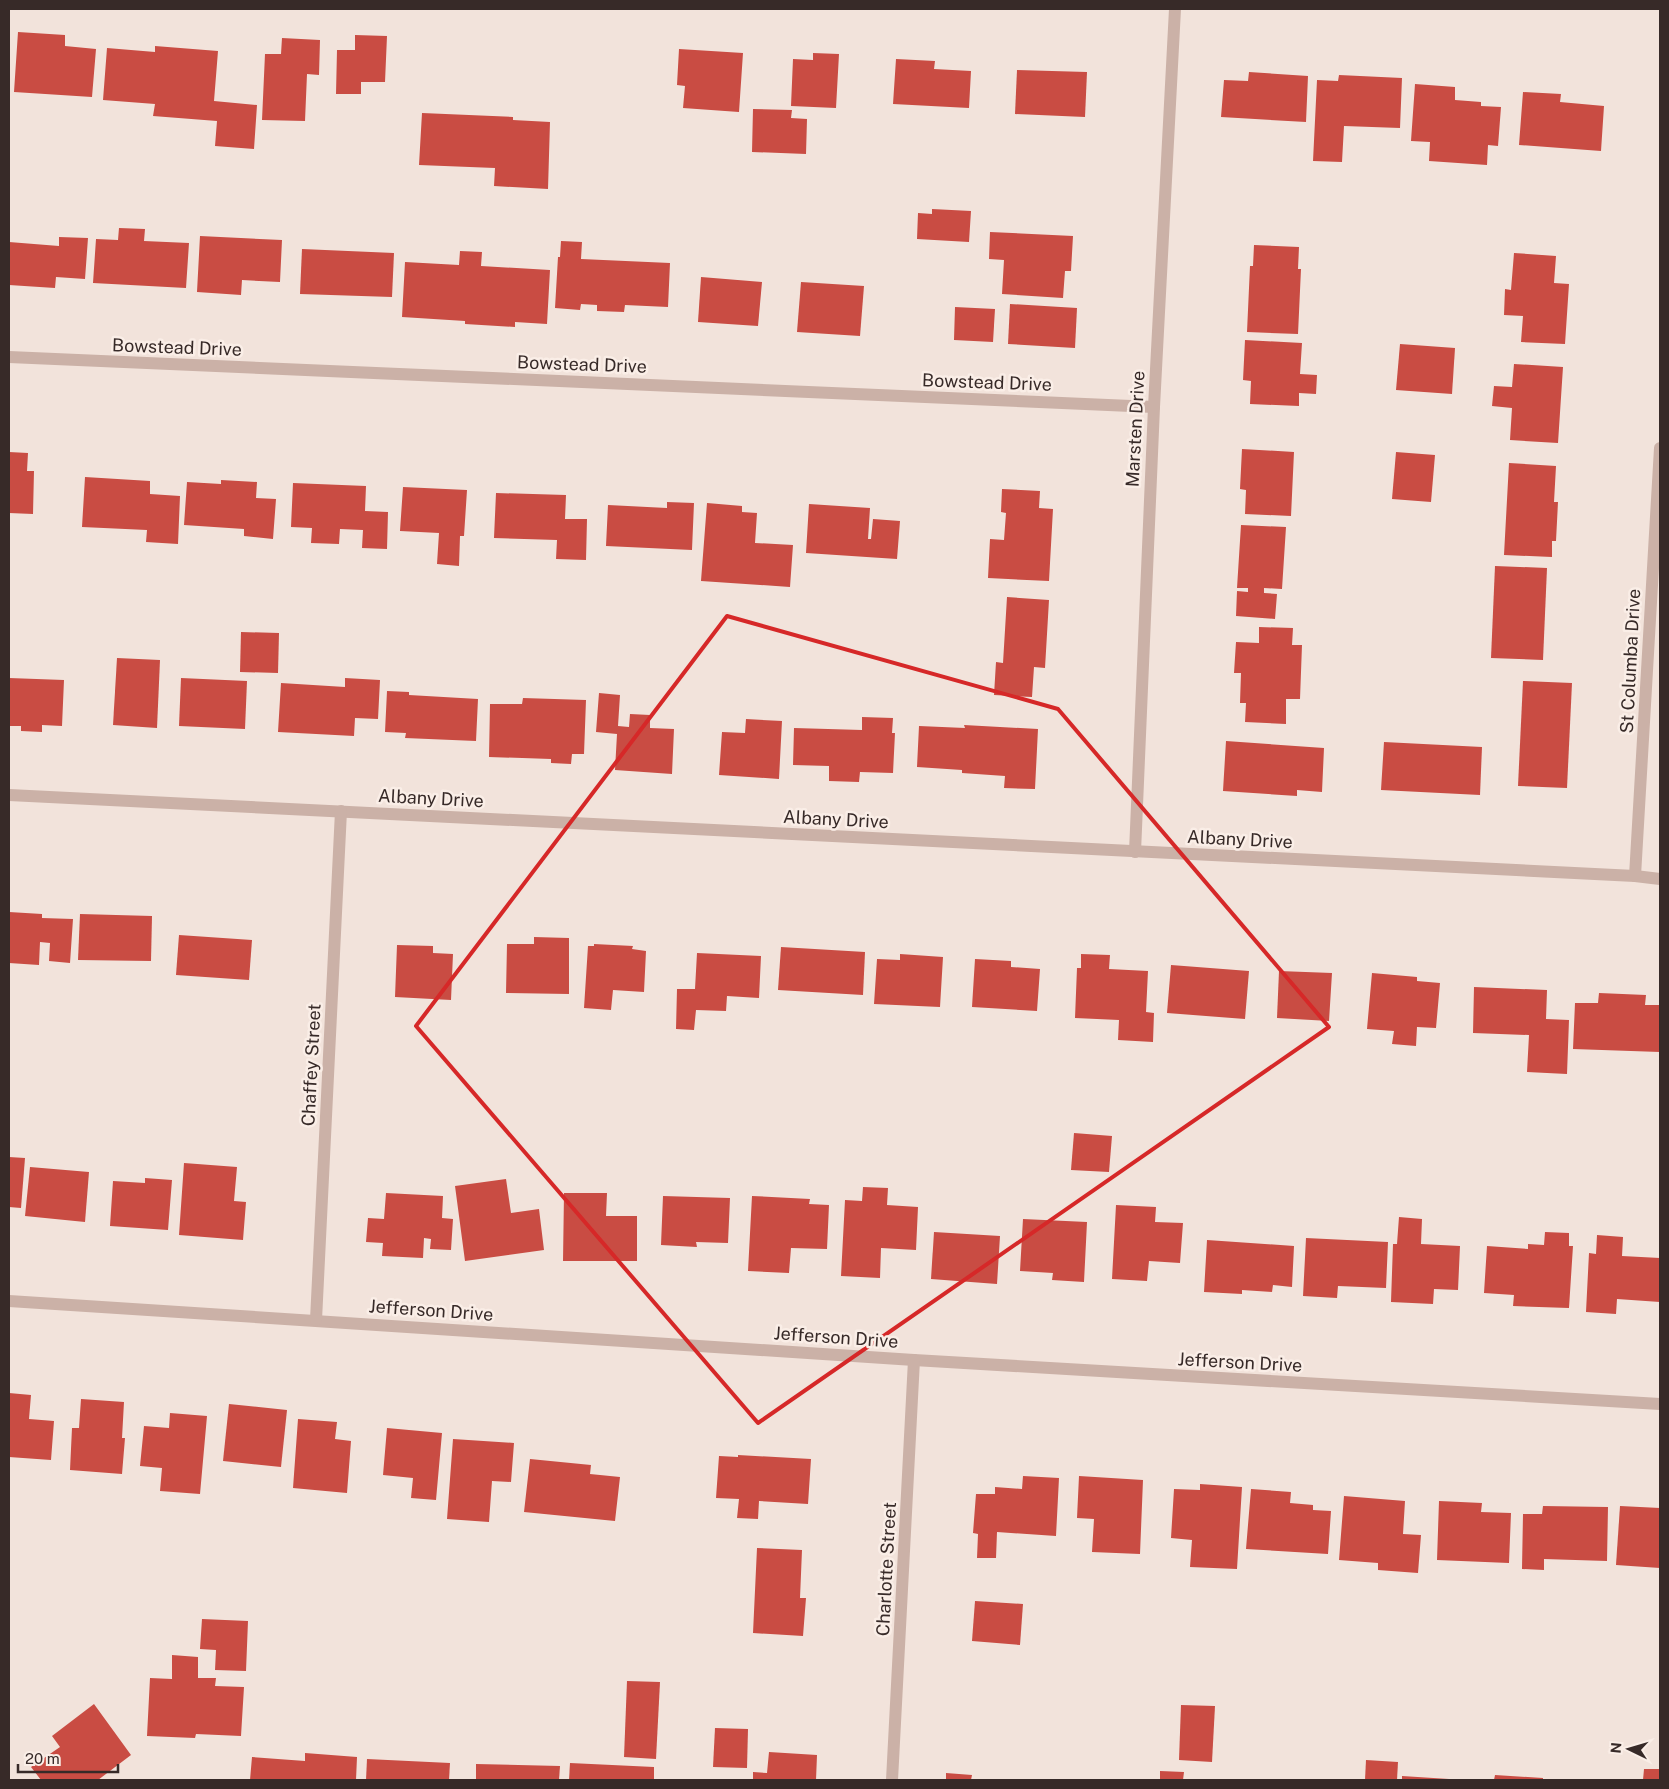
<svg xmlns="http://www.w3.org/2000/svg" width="1669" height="1789" font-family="'Public Sans',sans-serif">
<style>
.building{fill:#c94c43}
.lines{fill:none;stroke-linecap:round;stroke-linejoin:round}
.minor{stroke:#cbb1a7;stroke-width:12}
.marked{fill:none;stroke:#d62828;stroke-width:4;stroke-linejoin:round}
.labels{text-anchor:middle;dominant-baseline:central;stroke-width:5;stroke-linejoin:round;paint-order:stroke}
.street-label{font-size:18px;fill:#372a28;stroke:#faeee7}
</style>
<rect width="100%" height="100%" fill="#f2e3db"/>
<!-- building -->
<g class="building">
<polygon points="18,32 65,35 65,46 96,49 92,97 14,92"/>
<polygon points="355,35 387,36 385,82 361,82 361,94 336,94 337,50 355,50"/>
<polygon points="282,38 320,40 319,75 307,74 305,121 262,120 265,54 281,54"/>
<polygon points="155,46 218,51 214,101 257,105 254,149 215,146 217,121 153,116 155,104 103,100 107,48 155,52"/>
<polygon points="679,49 743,53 739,112 683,108 685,86 677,85"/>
<polygon points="813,53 839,54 836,108 791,106 793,59 813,60"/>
<polygon points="896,59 935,61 934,69 971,71 969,108 893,104"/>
<polygon points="1017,70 1087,72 1085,117 1015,114"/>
<polygon points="1249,72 1308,76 1306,122 1221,117 1224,80 1248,81"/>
<polygon points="1339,75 1402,78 1400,128 1344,126 1342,162 1313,161 1317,80 1338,81"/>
<polygon points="1415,84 1455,87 1455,100 1481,102 1481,106 1501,107 1498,146 1488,145 1487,165 1429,161 1430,142 1411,141"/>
<polygon points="1523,92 1561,94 1560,102 1604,106 1601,151 1519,145"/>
<polygon points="753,109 792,110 791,118 807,119 806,154 752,152"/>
<polygon points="422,113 513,117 513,120 550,122 548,189 494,186 495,168 419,165"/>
<polygon points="932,209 971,211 969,242 917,239 918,213 932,214"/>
<polygon points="119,228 145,229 144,241 189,243 186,288 93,283 96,239 118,240"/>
<polygon points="990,232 1073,236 1071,271 1065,271 1063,298 1002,294 1004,260 989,259"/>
<polygon points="200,236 282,240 280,282 242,280 241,295 197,292"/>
<polygon points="59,237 88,238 85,279 56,277 55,288 9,285 9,242 59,246"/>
<polygon points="561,241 582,242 581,259 670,263 668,307 625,305 624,312 597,311 597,305 581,304 580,310 555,308 558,257 560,257"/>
<polygon points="1254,245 1299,247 1298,269 1301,269 1298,334 1247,332 1250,266 1253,266"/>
<polygon points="302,249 394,253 392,297 300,294"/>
<polygon points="460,251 482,252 481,266 550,270 547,324 515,322 515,327 465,324 465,321 402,317 405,262 459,265"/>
<polygon points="1514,253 1556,256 1554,283 1569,284 1565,344 1521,342 1523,316 1504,315 1505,289 1511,290"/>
<polygon points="701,277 762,282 758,326 698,322"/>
<polygon points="801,282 864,286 860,336 797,332"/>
<polygon points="1010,304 1077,308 1075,348 1008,344"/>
<polygon points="955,307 995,309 993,342 954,340"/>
<polygon points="1245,340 1302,343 1300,374 1317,375 1316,394 1299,393 1299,406 1250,404 1251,381 1243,380"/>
<polygon points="1400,344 1455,348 1452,394 1396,390"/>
<polygon points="1514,364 1563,367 1558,443 1510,440 1512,408 1492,406 1494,386 1512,387"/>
<polygon points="1242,449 1294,452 1291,516 1245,514 1246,490 1240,489"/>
<polygon points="9,452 28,453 27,471 34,471 33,514 9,513"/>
<polygon points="1396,452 1435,455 1431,502 1392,499"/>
<polygon points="1509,463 1556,466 1554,502 1558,502 1556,541 1552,541 1552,557 1504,555"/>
<polygon points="85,477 150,481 150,494 180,496 178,544 146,542 147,530 82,527"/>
<polygon points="221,480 257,482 256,498 276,499 273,539 244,536 244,529 184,525 187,482 221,484"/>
<polygon points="293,483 366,486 365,511 388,512 387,549 362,548 363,530 340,529 339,544 311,543 312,528 291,527"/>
<polygon points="403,487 467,490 464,536 460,536 459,566 437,564 439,533 400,531"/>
<polygon points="1002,489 1040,491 1039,508 1053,509 1049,581 988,578 990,539 1004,540 1006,513 1001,512"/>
<polygon points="496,493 566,495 565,519 587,519 586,560 556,559 557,540 494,538"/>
<polygon points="667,502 694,503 692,550 606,546 608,505 667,508"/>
<polygon points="707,503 742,506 742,512 757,513 755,543 793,545 790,587 701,581"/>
<polygon points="809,504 870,508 868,539 871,539 873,519 900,521 897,559 806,553"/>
<polygon points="1241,525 1286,527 1282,589 1264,588 1264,593 1277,594 1275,619 1236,616 1237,591 1248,592 1248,588 1237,588"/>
<polygon points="1495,566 1547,568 1543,660 1491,658"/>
<polygon points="1007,597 1049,600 1045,668 1034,667 1032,697 994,695 996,662 1003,663"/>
<polygon points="1259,627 1293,628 1292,645 1302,645 1300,699 1286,699 1286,724 1245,722 1246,703 1240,703 1241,673 1234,673 1236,642 1259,643"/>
<polygon points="241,632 279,633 278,673 240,672"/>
<polygon points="117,658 160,660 157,728 113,725"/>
<polygon points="9,678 64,680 62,726 42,725 42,732 21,731 21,726 9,726"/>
<polygon points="181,678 247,681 245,729 179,726"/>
<polygon points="345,678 380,680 378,719 355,718 354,736 278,732 281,683 345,687"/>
<polygon points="1523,681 1572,683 1567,788 1518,786"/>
<polygon points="387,691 409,692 409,695 478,699 476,741 405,738 406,733 385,732"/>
<polygon points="599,693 620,695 618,726 629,727 630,714 650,715 650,728 674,729 672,774 615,770 617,734 596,732"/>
<polygon points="523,698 586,700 584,754 572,754 571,764 551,763 551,759 489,757 490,704 522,704"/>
<polygon points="862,717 893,718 892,733 895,733 893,773 860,772 859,782 829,781 829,766 793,765 794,728 862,730"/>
<polygon points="746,719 782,721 779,779 719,775 722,732 745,733"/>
<polygon points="964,725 1038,729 1035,789 1004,788 1005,776 962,773 962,770 917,767 919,726 965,728"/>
<polygon points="1226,741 1324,748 1322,792 1297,790 1297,796 1223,791"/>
<polygon points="1384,742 1482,747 1480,795 1381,790"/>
<polygon points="9,912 42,914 42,918 73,919 70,963 49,961 50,943 40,942 39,965 9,963"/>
<polygon points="80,914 152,916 151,961 78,960"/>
<polygon points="179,935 252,940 249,980 176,975"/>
<polygon points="534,937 569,938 569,994 506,993 507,944 534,944"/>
<polygon points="594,944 633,946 632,949 646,951 644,992 613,990 611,1010 584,1008 588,946 594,946"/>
<polygon points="397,945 433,946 433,953 453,954 451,1000 395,997"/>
<polygon points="781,947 865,952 863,995 778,990"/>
<polygon points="697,953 761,956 759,998 727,996 726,1011 696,1010 694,1030 676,1029 677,989 695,989"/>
<polygon points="900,954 943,957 940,1007 874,1004 877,959 900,960"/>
<polygon points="1081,954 1110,955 1109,969 1148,971 1146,1012 1154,1013 1153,1042 1118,1040 1119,1020 1075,1018 1077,968 1081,968"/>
<polygon points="975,959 1011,961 1011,967 1040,969 1037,1011 972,1007"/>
<polygon points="1171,965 1249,971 1245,1019 1167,1013"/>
<polygon points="1279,971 1332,973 1329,1021 1277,1018"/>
<polygon points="1372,973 1417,977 1417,981 1440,983 1436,1028 1417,1027 1416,1046 1392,1044 1394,1031 1367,1029"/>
<polygon points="1474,987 1547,990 1546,1019 1569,1020 1567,1074 1527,1072 1529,1035 1473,1033"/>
<polygon points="1599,993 1646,995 1645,1005 1660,1005 1660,1052 1573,1049 1575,1003 1598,1003"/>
<polygon points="1074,1133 1112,1136 1109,1172 1071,1170"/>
<polygon points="9,1157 25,1158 21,1208 9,1207"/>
<polygon points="184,1163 237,1167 234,1201 246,1202 243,1240 179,1235"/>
<polygon points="30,1167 89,1172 85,1222 25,1216"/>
<polygon points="145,1178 172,1180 168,1230 110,1226 113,1181 145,1183"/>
<polygon points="506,1179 511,1213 539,1209 544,1250 465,1261 455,1186"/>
<polygon points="863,1187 888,1188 887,1205 918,1207 916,1250 881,1248 880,1278 841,1276 845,1200 862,1201"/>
<polygon points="386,1193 443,1196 442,1218 453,1219 451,1250 430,1249 431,1239 424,1238 423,1258 382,1256 383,1243 366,1242 368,1218 384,1219"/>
<polygon points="564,1193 607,1193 606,1216 637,1216 637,1261 563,1261"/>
<polygon points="663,1196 730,1198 728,1243 696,1242 697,1247 661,1245"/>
<polygon points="752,1196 810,1199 809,1204 829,1205 827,1249 791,1248 789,1273 748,1271"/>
<polygon points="1116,1205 1156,1207 1155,1222 1183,1223 1180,1263 1149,1261 1147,1281 1112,1279"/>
<polygon points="1399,1217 1422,1219 1421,1244 1460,1246 1458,1290 1434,1289 1433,1304 1391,1302 1393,1244 1397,1244"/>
<polygon points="1023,1219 1087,1222 1084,1282 1052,1280 1053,1273 1020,1271"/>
<polygon points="934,1232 1000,1236 997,1284 931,1279"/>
<polygon points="1545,1232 1569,1233 1569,1246 1573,1246 1569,1308 1513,1306 1514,1295 1484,1293 1487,1246 1528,1249 1528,1244 1544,1245"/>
<polygon points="1597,1235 1623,1237 1622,1256 1660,1258 1660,1302 1617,1299 1616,1314 1586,1312 1589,1253 1596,1254"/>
<polygon points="1306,1238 1388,1242 1386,1288 1338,1286 1337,1298 1303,1296"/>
<polygon points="1207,1240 1294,1246 1292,1287 1273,1285 1272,1292 1242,1290 1242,1294 1204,1292"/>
<polygon points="9,1393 31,1395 29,1419 54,1421 51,1460 9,1457"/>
<polygon points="81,1399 124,1402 122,1438 125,1438 122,1474 70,1470 72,1428 79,1428"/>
<polygon points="229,1404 287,1410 281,1467 223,1461"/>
<polygon points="170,1413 207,1416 200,1494 160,1491 162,1468 140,1466 144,1426 169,1428"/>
<polygon points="298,1419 337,1422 335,1439 351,1441 347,1493 293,1488"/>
<polygon points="387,1428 442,1433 436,1500 411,1498 413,1478 383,1475"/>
<polygon points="453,1439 514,1443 511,1482 492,1481 489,1522 447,1519"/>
<polygon points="738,1455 811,1459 808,1504 759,1501 758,1519 737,1518 739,1499 716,1498 719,1456 738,1457"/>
<polygon points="530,1459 591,1465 590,1474 620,1477 615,1521 524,1512"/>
<polygon points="1023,1476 1059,1478 1056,1536 997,1532 996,1558 977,1558 978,1534 973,1533 976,1494 995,1494 995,1487 1022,1489"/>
<polygon points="1079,1476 1143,1480 1140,1554 1092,1552 1094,1519 1077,1518"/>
<polygon points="1200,1484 1242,1487 1237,1569 1190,1567 1192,1540 1171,1538 1174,1489 1200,1490"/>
<polygon points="1251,1489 1291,1492 1290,1503 1313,1505 1313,1510 1331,1511 1328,1554 1246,1549"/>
<polygon points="1344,1496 1405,1501 1403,1534 1421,1535 1418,1573 1378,1570 1378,1563 1339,1560"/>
<polygon points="1439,1501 1482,1503 1481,1512 1511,1513 1509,1563 1437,1560"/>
<polygon points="1543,1506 1608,1507 1607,1561 1544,1559 1544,1570 1522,1569 1523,1514 1542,1514"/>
<polygon points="1620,1506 1660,1508 1660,1568 1616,1565"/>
<polygon points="757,1548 802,1550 800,1598 806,1598 803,1636 753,1633"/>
<polygon points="975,1601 1023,1604 1020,1645 972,1641"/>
<polygon points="202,1619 248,1621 246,1671 215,1670 216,1650 200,1649"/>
<polygon points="172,1655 198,1657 198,1678 216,1678 215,1686 244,1687 241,1736 196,1734 195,1738 147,1736 150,1678 172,1679"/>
<polygon points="627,1681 660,1682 656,1759 624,1757"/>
<polygon points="94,1704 131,1755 98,1780 41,1780 31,1767 60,1747 52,1736"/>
<polygon points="1181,1705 1215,1706 1212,1762 1179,1760"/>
<polygon points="715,1728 748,1729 747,1768 713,1767"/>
<polygon points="769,1752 817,1755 816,1780 753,1780 753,1772 767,1773"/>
<polygon points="305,1753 357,1757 356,1780 250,1780 252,1757 305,1761"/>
<polygon points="367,1759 450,1763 449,1780 366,1780"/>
<polygon points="1366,1760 1398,1762 1397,1780 1365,1780"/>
<polygon points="570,1763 654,1767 654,1780 569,1780"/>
<polygon points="476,1764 560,1766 559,1780 476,1780"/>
<polygon points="1644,1769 1660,1769 1660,1780 1643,1780"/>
<polygon points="1160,1771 1184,1772 1183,1780 1160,1780"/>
<polygon points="946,1773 972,1775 971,1780 946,1780"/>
<polygon points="1495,1775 1543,1778 1543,1780 1494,1780"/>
<polygon points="1402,1776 1449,1779 1449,1780 1402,1780"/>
</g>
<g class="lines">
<!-- minor -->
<g class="minor">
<polyline points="9,357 1154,407"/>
<polyline points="9,795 1635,876 1660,879"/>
<polyline points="1135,852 1154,407 1175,9"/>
<polyline points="1635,876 1660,448"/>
<polyline points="9,1301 914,1360 1660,1404"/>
<polyline points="316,1320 341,811"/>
<polyline points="892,1780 914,1360"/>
</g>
</g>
<!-- marked area -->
<path class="marked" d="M727,616l331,93 271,318 -571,396 -342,-397z"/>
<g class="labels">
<!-- street labels -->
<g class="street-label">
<text transform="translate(177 347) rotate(2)">Bowstead Drive</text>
<text transform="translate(582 364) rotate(2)">Bowstead Drive</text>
<text transform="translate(987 382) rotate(2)">Bowstead Drive</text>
<text transform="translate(1135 429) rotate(-87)">Marsten Drive</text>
<text transform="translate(1630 661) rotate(-87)">St Columba Drive</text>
<text transform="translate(431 798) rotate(3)">Albany Drive</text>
<text transform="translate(836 819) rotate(3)">Albany Drive</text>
<text transform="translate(1240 839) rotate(3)">Albany Drive</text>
<text transform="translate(311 1065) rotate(-87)">Chaffey Street</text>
<text transform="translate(431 1310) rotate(4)">Jefferson Drive</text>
<text transform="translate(836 1337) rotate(4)">Jefferson Drive</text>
<text transform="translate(1240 1362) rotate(3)">Jefferson Drive</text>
<text transform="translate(886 1569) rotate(-87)">Charlotte Street</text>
</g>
</g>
<!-- border -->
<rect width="1669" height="1789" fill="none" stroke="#372a28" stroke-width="20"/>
<!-- north arrow -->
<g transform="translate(1629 1749) rotate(275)" stroke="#faeee7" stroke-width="4" paint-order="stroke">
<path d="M0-4L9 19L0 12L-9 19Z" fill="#372a28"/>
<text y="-8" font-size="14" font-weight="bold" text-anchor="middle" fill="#372a28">N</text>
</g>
<!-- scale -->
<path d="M18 1764v8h100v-8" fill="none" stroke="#372a28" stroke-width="2.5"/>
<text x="25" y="1764" font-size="15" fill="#372a28" stroke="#faeee7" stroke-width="4" paint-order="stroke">20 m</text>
</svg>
